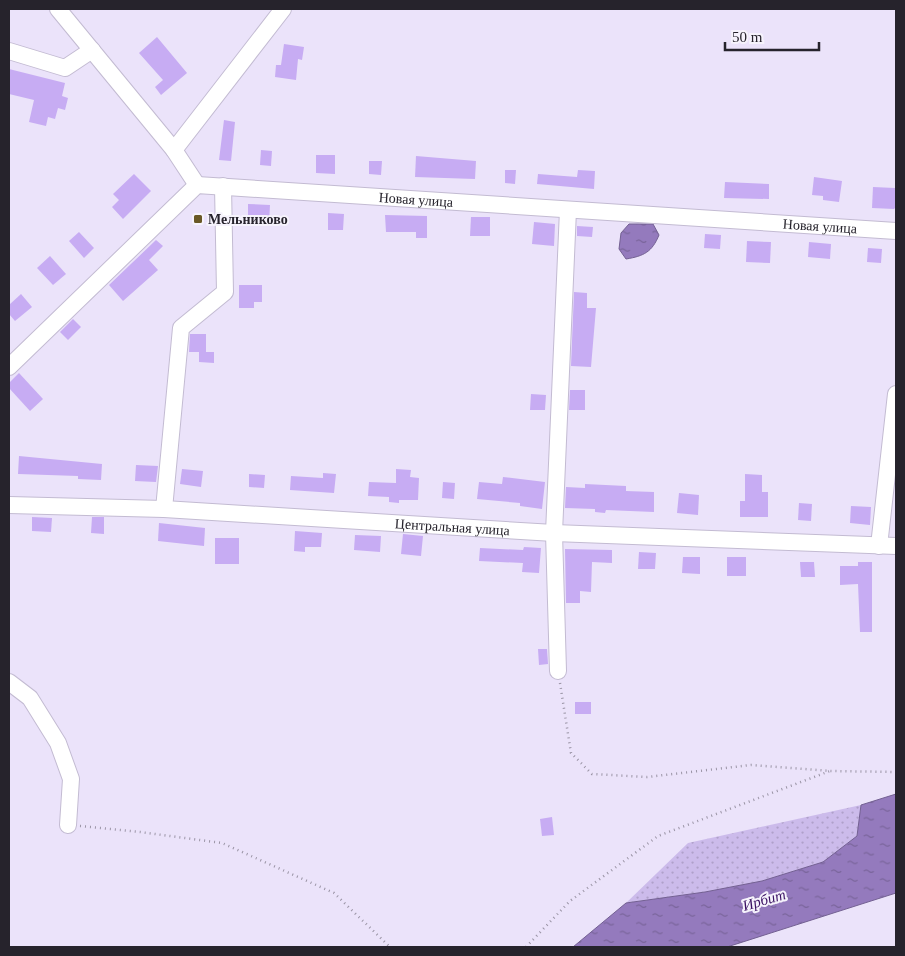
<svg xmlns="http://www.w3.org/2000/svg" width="905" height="956" font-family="'Times New Roman',serif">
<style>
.grass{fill:url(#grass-dots)}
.water{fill:url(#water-ripples);stroke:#736092}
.building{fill:#c7acf3}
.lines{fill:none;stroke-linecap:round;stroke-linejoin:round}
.minor-casing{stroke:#c3bbd2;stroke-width:18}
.path{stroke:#9a94a5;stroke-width:2.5;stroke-dasharray:1 4;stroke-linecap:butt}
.minor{stroke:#fff;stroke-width:16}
.poi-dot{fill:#695826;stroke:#f6f3fc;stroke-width:2}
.labels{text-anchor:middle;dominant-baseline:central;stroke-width:4;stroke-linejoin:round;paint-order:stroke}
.street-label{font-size:14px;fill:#26232c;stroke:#f6f3fc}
.poi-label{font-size:14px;font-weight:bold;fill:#26232c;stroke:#f6f3fc;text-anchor:start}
.water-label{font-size:15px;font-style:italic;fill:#3a1163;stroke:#f6f3fc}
</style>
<defs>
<pattern id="grass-dots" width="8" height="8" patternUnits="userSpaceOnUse" patternTransform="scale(1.25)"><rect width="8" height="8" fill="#ccbbeb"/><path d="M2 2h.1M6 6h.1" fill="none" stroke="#afa0ca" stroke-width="1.8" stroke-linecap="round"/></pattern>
<pattern id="water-ripples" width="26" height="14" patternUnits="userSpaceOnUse" patternTransform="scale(1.25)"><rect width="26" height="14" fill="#947abd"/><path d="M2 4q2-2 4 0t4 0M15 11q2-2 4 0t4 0" fill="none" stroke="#79649a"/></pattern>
</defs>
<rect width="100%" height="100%" fill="#ebe3fa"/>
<!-- grass -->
<polygon class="grass" points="861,805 857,836 823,862 762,881 705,892 626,903 688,843"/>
<!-- water -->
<g class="water">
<path d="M629,224h24l6,11c-7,17 -15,21 -33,24l-7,-10 2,-16z"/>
<polygon points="896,794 896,893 727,947 573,947 626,903 705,892 762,881 823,862 857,836 861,805"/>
</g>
<!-- building -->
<g class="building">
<polygon points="157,37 187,73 161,95 155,87 163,80 139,53"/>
<polygon points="284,44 304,47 302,60 298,59 296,80 275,77 276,65 281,65"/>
<polygon points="9,69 65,83 62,96 68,98 65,110 58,108 55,119 48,117 46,126 29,122 34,100 9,94"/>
<polygon points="224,120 235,122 231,161 219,160"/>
<polygon points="261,150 272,151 271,166 260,165"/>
<polygon points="316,155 335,155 335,174 316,173"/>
<polygon points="416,156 476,161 475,179 415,177"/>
<polygon points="369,161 382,161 381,175 369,174"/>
<polygon points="505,170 516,170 515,184 505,183"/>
<polygon points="578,170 595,171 594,189 537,184 538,174 577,177"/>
<polygon points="134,174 151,191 123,219 112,207 119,200 113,194"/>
<polygon points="814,177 842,181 839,202 823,200 823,196 812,195"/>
<polygon points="725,182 769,184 769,199 724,198"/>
<polygon points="873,187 895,188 896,207 894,209 872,208"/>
<polygon points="248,204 270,205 269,224 248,223"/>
<polygon points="328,213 344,214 343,230 328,230"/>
<polygon points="385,215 427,216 427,238 416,238 416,232 386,232"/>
<polygon points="471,217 490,217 490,236 470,236"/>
<polygon points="534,222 555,224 554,246 532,244"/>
<polygon points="577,226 593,227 592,237 577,236"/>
<polygon points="79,232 94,248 84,258 69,241"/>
<polygon points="705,234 721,235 720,249 704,248"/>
<polygon points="156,240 163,246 149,260 158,270 123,301 109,285"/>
<polygon points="747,241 771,242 770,263 746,262"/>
<polygon points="809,242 831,244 830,259 808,257"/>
<polygon points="868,248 882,249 881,263 867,262"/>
<polygon points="50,256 66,274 53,285 37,268"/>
<polygon points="239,285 262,285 262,302 254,302 254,308 239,308"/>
<polygon points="574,292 587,293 587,308 596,308 591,367 571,366"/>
<polygon points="21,294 32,307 15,321 9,314 9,305"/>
<polygon points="73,319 81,327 68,340 60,332"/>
<polygon points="190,334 206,334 206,352 189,352"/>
<polygon points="199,352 214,352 214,363 199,362"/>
<polygon points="19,373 43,399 30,411 9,388 9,383"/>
<polygon points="570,390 585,390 585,410 569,410"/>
<polygon points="531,394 546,395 545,410 530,410"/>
<polygon points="19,456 102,464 101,480 78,479 78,476 18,474"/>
<polygon points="136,465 158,466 156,482 135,481"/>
<polygon points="182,469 203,471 201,487 180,484"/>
<polygon points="396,469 411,470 410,477 419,478 418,500 399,500 399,503 389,502 389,497 368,496 369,482 396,483"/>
<polygon points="323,473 336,474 334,493 290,490 291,476 323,478"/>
<polygon points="249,474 265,475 264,488 249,487"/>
<polygon points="745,474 762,475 762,492 768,492 768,517 740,517 740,501 745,501"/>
<polygon points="503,477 545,482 542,509 520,506 520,503 477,499 479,482 502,484"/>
<polygon points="443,482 455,483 454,499 442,498"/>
<polygon points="585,484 626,486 626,491 654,492 654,512 606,510 605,513 595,512 595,509 565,508 566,487 585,488"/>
<polygon points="679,493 699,495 698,515 677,513"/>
<polygon points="799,503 812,504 811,521 798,520"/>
<polygon points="851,506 871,507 870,525 850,523"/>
<polygon points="32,517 52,518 51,532 32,531"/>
<polygon points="92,517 104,517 104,534 91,533"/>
<polygon points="159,523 205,528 204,546 158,541"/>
<polygon points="295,531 322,533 321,547 305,547 305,552 294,551"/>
<polygon points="403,534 423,536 421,556 401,554"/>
<polygon points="355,535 381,536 380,552 354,550"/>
<rect x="215" y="538" width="24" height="26"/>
<polygon points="524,547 541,548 539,573 522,572 523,563 479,561 480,548 523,550"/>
<polygon points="565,549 612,550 612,563 592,562 591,592 580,591 580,603 566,603"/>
<polygon points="639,552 656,553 655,569 638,569"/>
<polygon points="683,557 700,557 700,574 682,573"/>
<rect x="727" y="557" width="19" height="19"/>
<polygon points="800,562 814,562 815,577 801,577"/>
<polygon points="858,562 872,562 872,632 860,632 858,584 840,585 840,566 858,566"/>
<polygon points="538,649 547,649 548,664 539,665"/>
<rect x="575" y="702" width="16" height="12"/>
<polygon points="552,817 554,835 542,836 540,819"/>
</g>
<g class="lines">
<defs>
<g id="minor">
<polyline points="58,9 174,150 197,185"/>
<polyline points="9,51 65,68 92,50"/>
<polyline points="174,150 283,9"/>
<path id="s1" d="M9,367l188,-182 699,46"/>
<path id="s2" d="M9,505l155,4 390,24 342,13"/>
<polyline points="164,509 181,328 225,292 223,186"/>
<polyline points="879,546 896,394"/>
<polyline points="558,671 554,533 568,210"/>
<polyline points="9,682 30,698 58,743 71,779 68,825"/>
</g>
</defs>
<!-- minor casing -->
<use href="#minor" class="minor-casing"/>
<!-- path -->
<g class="path">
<polyline points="560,683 571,753 592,774 647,777 751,765 831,771 896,772"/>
<polyline points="80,826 140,832 222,843 334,893 390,947"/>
<polyline points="526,947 570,901 658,836 830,771"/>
</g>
<!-- minor -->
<use href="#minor" class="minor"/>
</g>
<!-- markers -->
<rect class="poi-dot" x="193" y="214" width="10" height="10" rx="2.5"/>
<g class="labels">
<!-- street labels -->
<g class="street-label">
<text stroke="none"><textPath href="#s1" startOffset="481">Новая улица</textPath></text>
<text stroke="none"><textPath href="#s1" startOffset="886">Новая улица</textPath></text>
<text stroke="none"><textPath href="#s2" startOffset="444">Центральная улица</textPath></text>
</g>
<!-- poi labels -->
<g class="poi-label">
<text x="208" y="219">Мельниково</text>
</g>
<!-- water labels -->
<g class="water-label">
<text transform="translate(764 900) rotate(-16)">Ирбит</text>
</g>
</g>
<!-- border -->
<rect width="905" height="956" fill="none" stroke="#26232c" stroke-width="20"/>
<!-- scale -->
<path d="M725 42v8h94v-8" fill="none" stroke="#26232c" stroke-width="2.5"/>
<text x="732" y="42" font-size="15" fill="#26232c" stroke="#f6f3fc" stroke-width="4" paint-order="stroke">50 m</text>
</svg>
